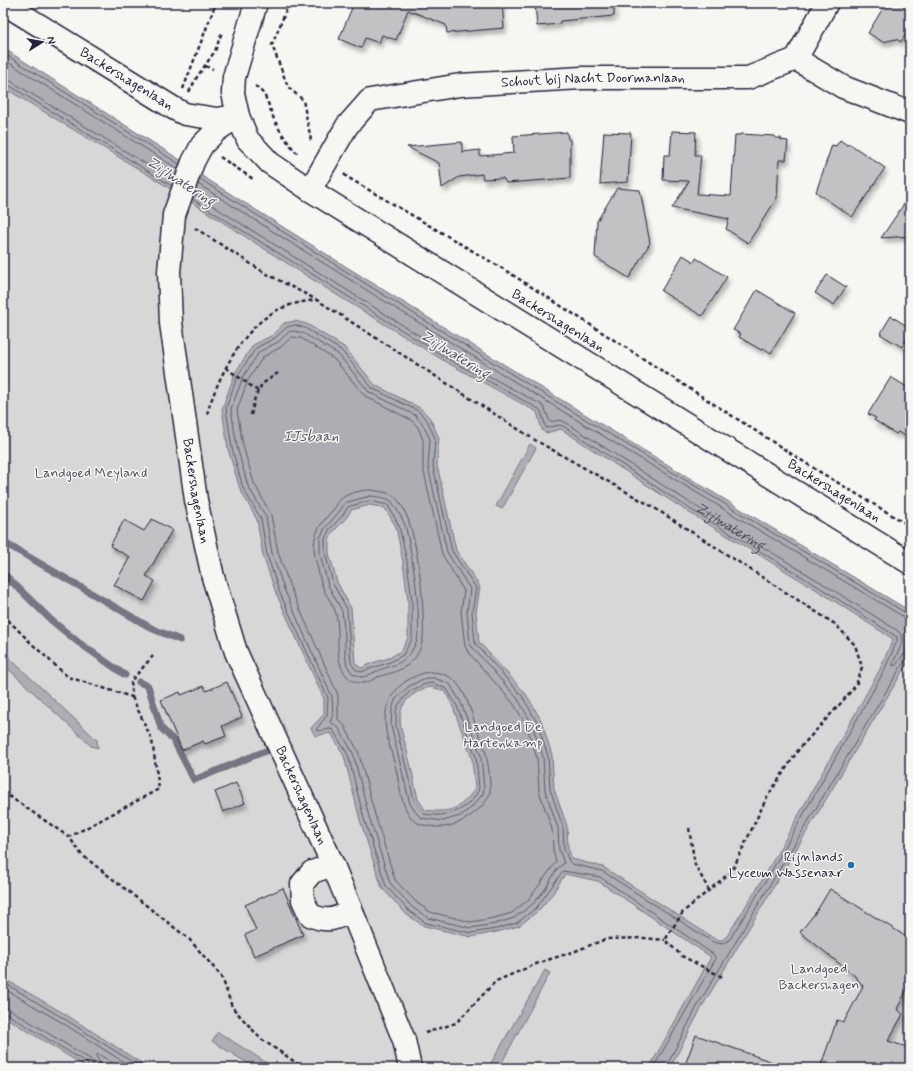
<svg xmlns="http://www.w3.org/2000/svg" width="913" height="1071" font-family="Mynerve,sans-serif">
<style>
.green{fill:#d7d7d7;stroke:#7c7c89}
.water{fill:#adadb3;stroke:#757583;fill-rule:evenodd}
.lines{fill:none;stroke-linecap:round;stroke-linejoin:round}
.shore{stroke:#5a5a6b;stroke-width:1}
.stream{stroke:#757583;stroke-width:7}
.building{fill:#c2c2c4;stroke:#22223b;filter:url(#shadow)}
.street-casing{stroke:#22223b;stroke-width:25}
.secondary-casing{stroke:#22223b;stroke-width:25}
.path{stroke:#22223b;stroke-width:2.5;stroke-dasharray:4 3;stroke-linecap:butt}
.street{stroke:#f6f6f2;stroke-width:22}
.secondary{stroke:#f6f6f2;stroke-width:22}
.poi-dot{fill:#1f6fb2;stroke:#f6f6f2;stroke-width:1.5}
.labels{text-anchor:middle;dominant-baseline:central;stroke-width:3;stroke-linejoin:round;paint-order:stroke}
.street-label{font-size:14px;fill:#22223b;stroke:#f6f6f2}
.park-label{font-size:14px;fill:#4f4f62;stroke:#f6f6f2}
.poi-label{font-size:14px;fill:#22223b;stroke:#f6f6f2;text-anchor:end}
.water-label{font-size:15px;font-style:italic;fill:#535365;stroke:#f6f6f2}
</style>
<defs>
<filter id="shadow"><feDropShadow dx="2.5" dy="4.5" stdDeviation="2" flood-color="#0004"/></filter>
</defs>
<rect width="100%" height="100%" fill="#f6f6f2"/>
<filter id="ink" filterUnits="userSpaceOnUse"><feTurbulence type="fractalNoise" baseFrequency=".025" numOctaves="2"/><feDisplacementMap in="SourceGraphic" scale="8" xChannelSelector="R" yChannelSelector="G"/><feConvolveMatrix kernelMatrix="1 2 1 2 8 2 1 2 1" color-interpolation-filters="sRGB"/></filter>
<g filter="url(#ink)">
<!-- green -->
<polygon class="green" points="3,75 910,627 910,1068 3,1068"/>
<!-- water -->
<g class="water">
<path d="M3,48l179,113 17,13c235,149 472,294 711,437v48l-207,346 -33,63h-21l62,-111 -113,-76 -33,-7 -12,19 -14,17 -20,16 -22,6 -26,5 -47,-11 -18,-12 -24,-26 -22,-68 -16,-64 -13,-23 -16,3 -4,-8 13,-14v-15l-48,-106 -13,-37 -6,-36 -17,-31 -12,-40 -6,-40 13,-36 18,-28 20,-10 11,-12 11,-2 12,3 37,23 31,38 45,23 10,10 9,20 -2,27 19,85 24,37 -4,25 3,30 47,52 15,26 11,35 2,34 13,37 1,22 4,11 31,8 112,72 7,1 5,-4 37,-59 115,-206 14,-32 -76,-49 -129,-78 -127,-83 -15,4 -4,-3 -5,-18 -91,-50 -106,-65 -185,-118 -152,-92zM370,505l15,3 11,19 7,35 5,39v37l-7,13 -12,7 -17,5 -10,5 -4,-2 -3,-4 -4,-54 -14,-26 -8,-29v-13l4,-8 14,-15 4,-7zM431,687l14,4 8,16 19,52 3,30c-16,21 -24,24 -50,21l-7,-11c-4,-17 -7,-34 -12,-52 -3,-11 -8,-24 -5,-36 3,-13 18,-22 30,-24z"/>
<polygon points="530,444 536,448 502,509 496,506"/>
<polygon points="3,652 97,740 98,748 91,746 3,664"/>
<polygon points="545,970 550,973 499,1068 488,1068"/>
<polygon points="3,978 65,1014 149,1068 88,1068 3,1016"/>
<polygon points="218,1032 275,1068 255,1068 212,1041"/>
</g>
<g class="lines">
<!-- shore -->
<g class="shore">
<polyline points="3,53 179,164"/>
<polyline points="3,59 178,169"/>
<polyline points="3,78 9,80 174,181"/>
<polyline points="3,83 7,84 172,186"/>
<path d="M200,179c233,149 469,292 706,434l4,1"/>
<path d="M198,184c233,148 469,292 706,433l6,2"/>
<path id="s1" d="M194,194l256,161 92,50 3,4 5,13 10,-2 5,2 127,82 130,79 76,48c9,9 -1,22 -5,32v3l3,-1 7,-10 7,-2"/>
<polyline points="192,199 448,359 539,409 541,411 546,428 560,425 563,426 690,509 819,587 897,637 897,641 883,673 767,879 730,939 723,944 713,942 602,871 572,864 569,861 564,849 563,827 550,789 548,756 537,722 522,696 475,643 472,612 476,588 452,551 433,466 435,438 427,420 418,411 372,388 341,350 305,328 295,325 287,327 275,338 256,348 238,375 226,408 232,448 243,488 261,519 267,555 279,591 328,698 327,715 316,730 318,731 330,729 333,730 348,755 364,819 386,886 409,911 426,923 471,933 496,929 517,923 537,907 563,871 600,877 713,954 715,957 715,960 653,1068"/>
<polygon points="294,331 303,333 338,354 369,392 415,415 422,423 430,439 428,466 447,552 470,589 467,612 470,644 473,648 518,699 532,724 543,757 545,790 558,828 559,850 564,863 557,869 546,888 533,904 514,918 495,924 471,928 428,918 412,907 390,883 369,817 353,753 338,727 330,722 333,715 332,697 284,589 272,553 266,517 248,486 237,447 231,409 243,377 259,352 278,342 289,332"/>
<polygon points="292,337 301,338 334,359 365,396 411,420 418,427 423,440 423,467 442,554 464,591 461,612 465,646 468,652 513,703 527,726 537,758 539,791 552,829 553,850 556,862 529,899 512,913 494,918 471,922 430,912 416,902 395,880 375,815 358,751 344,725 338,719 338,695 290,587 278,552 271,515 254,483 243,446 237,410 248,380 263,357 281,347"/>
<path d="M371,490c7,1 17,2 23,6 24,18 31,113 29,142 -1,8 -6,19 -12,24 -9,9 -21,11 -33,15 -5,2 -10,6 -16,6 -6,0 -13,-3 -16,-8 -13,-16 -5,-42 -10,-61 -2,-9 -9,-17 -12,-24 -3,-6 -5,-14 -6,-21 -8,-27 -4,-39 15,-59 3,-3 4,-7 7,-10 6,-7 22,-10 31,-10z"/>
<path d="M371,496c6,1 15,1 20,5 4,4 12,19 14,24 6,21 19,100 11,118 -11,23 -21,20 -41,29 -5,2 -9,5 -14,5l-9,-4 -5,-8 -2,-11v-18l-3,-25 -14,-26 -8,-31v-16l5,-10 14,-16 6,-9z"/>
<polygon points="370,501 388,505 399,526 407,561 412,601 412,639 403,655 390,662 361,672 355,669 351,663 347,609 333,584 325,552 325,539 329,530 343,515 348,507"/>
<path d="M428,672c8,-1 22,3 28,10 12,13 17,38 24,55 2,6 5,11 6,17 2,6 5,34 4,39 -5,16 -31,33 -47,34 -8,0 -21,-1 -27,-5 -15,-11 -16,-36 -20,-53 -7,-29 -21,-54 1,-80 8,-9 19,-14 31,-17z"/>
<polygon points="429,678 434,678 450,684 461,703 481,756 484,788 483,794 471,808 460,816 443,821 421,818 418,815 410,804 391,726 392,710 395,700 408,687 421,680"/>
<path d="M432,683l15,6 10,17 19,51 3,31c-1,5 -4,7 -6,11 -13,15 -31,18 -49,15l-10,-14 -18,-74v-15l3,-7 11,-13 13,-6z"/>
<polyline points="3,982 63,1018 142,1068"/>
<polyline points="3,988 61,1022 133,1068"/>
<polyline points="3,1008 9,1009 90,1059 93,1062 94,1068"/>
<polyline points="3,1013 7,1014 87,1063 89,1068"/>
<polyline points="100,1068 100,1063 96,1056 98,1054 121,1068"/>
<polyline points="667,1068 667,1065 699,1003 728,955 905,660 910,658"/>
</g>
<!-- stream -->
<g class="stream">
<polyline points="3,542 153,629 180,640"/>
<polyline points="3,573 51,620 78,642 125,675"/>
<polyline points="139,682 148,686 161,728 174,741 194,780 268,750"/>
</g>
</g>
<!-- building -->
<g class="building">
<polygon points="354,3 502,3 504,28 447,33 446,25 408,10 396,40 382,35 379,43 365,38 361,48 339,39"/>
<polygon points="535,3 614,3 614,16 560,21 560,24 537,26"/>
<polygon points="886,3 910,3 910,27 901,42 896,39 883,42 868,33"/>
<polygon points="672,131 696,132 695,155 701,155 697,194 731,196 735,135 740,135 740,134 775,136 775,138 781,138 781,140 788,141 786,160 779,160 777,198 748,243 726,229 729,219 672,208 689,181 663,180 664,155 670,155"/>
<polygon points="567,132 568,139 570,140 570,178 506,183 503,178 483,179 482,174 459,177 442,188 439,163 407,147 462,142 462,152 480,150 480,156 514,153 513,136"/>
<polygon points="604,132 631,133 628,182 600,184"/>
<polygon points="840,140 847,145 850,144 885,168 852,217 816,192 832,145 836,146"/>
<polygon points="617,188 640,190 650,243 629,278 595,257 597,221"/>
<polygon points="910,195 910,236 881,238"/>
<polygon points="683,255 694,262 696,258 727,277 702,316 661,291"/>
<polygon points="827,275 846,287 834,305 815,293"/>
<polygon points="757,290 795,313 771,353 763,348 761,350 739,337 741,334 733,330"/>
<polygon points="891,316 910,328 910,334 902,347 880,334"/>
<polygon points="891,377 910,389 910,439 898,432 896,434 874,420 876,418 868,414"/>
<polygon points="152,519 172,530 146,576 155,581 144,601 114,585 130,557 110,546 124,520 144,531"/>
<polygon points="227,682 242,717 222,726 226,736 205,744 203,741 182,750 161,700 180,692 181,695 204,686 206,691"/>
<polygon points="236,783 245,803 223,812 215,792"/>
<polygon points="283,888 303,935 254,956 245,935 256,930 245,905"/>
<polygon points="830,889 910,939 910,983 897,1009 903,1014 888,1041 910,1048 910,1068 820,1068 837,1020 844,1022 863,986 855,976 800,932 816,912"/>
<polygon points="696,1035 781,1065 781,1068 684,1068"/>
</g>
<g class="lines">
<defs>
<g id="street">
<path id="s2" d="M3,3l172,106 10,5 32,5 19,-3"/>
<polyline points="796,59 827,3"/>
<path id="s3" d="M238,116l-21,14 -15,15 -9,17 -19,53 -5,57 2,51 25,177 17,77 23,75 97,213 71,175 6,28"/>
<path id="s4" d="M310,190l37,-64 23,-26 90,-15 122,-7h166l48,-19 47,28 67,26"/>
<path d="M333,865l-21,7 -10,12 1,16 7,15c19,8 24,4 42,-4"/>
</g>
<polyline id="secondary" points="256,3 234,77 233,93 238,116 248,140 256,148 270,163 310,190 910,563"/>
</defs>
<!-- street casing -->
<use href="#street" class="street-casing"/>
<!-- secondary casing -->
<use href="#secondary" class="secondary-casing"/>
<!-- path -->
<g class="path">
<polyline points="289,3 272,45 288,87 303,100 311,140 313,142"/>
<polyline points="205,66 213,69"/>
<path d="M255,86c14,8 14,26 22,39 5,10 12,19 20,28"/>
<polyline points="183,89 216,3"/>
<polyline points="189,92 197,77 215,51 222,32"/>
<polyline points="220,157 253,179"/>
<polyline points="344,174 347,177 505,270 815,469 910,526"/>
<polyline points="195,228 265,273 317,300 535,440 653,507 835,624 855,645 862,667 856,685 841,703 799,749 767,797 732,871 683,912 665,940 682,956 724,978"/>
<polyline points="226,368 258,391"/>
<path d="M207,414c9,-32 31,-76 58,-96 15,-12 33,-16 52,-18"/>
<polyline points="251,415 255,397 262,384 278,373"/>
<polyline points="3,615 32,644 68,677 132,697 131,681 153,656"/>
<polyline points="132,697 152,740 159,789 69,837 82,855 189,939 222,977 232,1007 261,1039 304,1068"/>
<polyline points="3,792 69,837"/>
<polyline points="689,828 695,865 709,890"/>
<polyline points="425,1033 456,1023 496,981 541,962 573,952 606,939 644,938 665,940"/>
</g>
<!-- street -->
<use href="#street" class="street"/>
<!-- secondary -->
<use href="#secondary" class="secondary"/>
</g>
</g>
<!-- markers -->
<circle class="poi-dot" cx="851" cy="865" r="4"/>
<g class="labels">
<!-- street labels -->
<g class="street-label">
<text stroke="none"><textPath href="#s2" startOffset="145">Backershagenlaan</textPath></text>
<text stroke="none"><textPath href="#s4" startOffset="333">Schout bij Nacht Doormanlaan</textPath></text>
<text transform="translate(558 321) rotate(32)">Backershagenlaan</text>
<text stroke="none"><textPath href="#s3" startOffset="400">Backershagenlaan</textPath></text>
<text transform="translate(834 491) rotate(32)">Backershagenlaan</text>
<text stroke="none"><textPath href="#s3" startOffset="724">Backershagenlaan</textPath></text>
</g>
<!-- park labels -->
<g class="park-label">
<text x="91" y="473">Landgoed Meyland</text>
<text x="503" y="727">Landgoed De<tspan x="503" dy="16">Hartenkamp</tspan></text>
<text x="819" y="969">Landgoed<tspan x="819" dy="16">Backershagen</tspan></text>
</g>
<!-- poi labels -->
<g class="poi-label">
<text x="843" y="857">Rijnlands<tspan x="843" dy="16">Lyceum Wassenaar</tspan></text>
</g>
<!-- water labels -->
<g class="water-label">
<text transform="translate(181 182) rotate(33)">Zijlwatering</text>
<text transform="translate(455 355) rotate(32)">Zijlwatering</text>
<text x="311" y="437">IJsbaan</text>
<text stroke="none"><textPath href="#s1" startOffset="637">Zijlwatering</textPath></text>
</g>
</g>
<!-- margin -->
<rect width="913" height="1071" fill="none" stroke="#f6f6f2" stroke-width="16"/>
<rect x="8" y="8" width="897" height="1055" fill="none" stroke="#22223b" stroke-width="1.5" filter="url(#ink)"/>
<!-- north arrow -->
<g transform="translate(42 42) rotate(79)" stroke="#f6f6f2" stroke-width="3" paint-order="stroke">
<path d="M0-3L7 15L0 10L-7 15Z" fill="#22223b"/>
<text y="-6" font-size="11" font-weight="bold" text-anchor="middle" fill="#22223b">N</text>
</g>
</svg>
